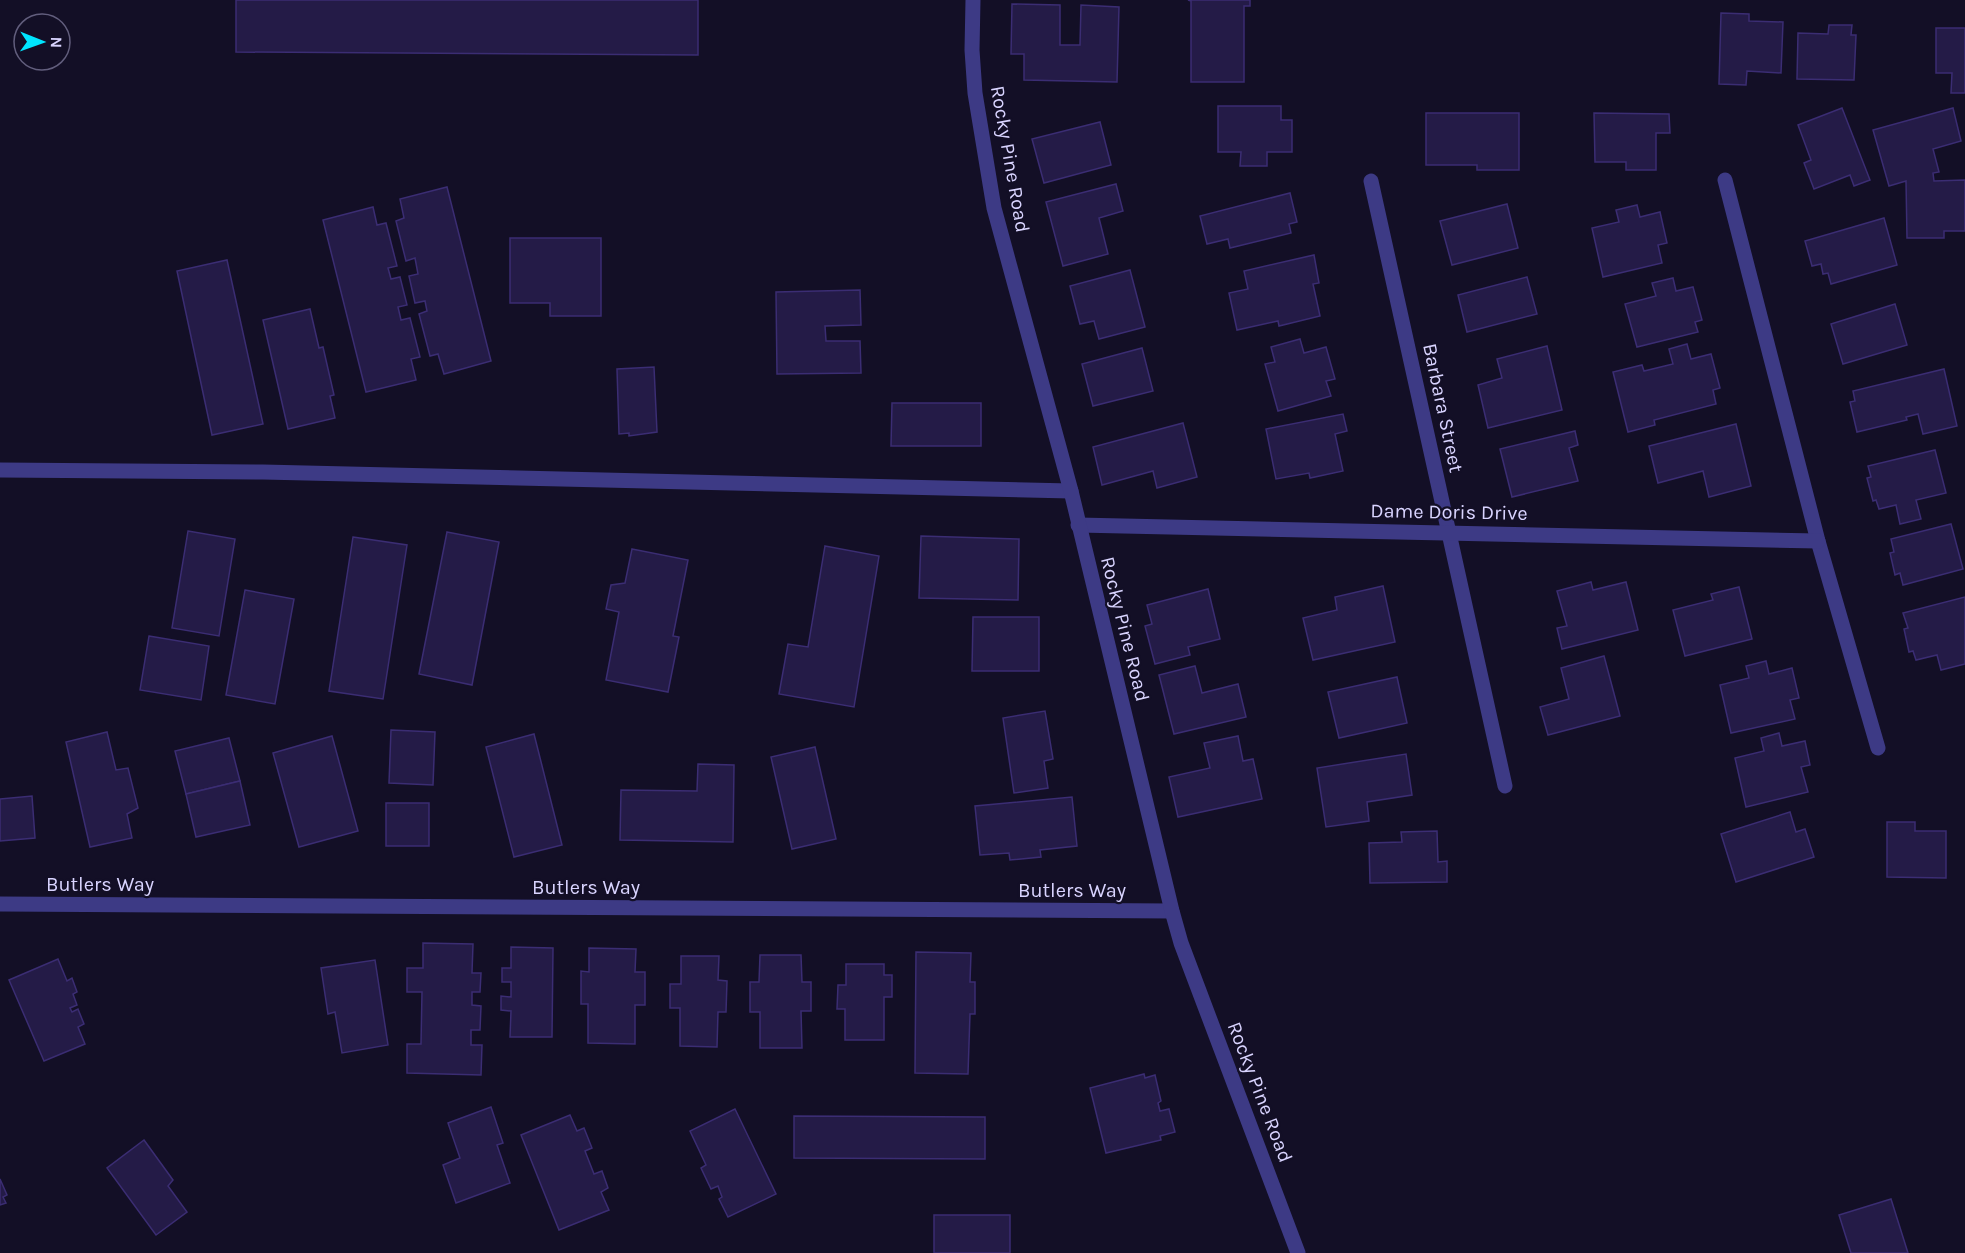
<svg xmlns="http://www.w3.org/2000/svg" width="1965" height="1253" font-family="Karla,sans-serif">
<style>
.building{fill:#241b47;stroke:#3b2d73;stroke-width:1.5}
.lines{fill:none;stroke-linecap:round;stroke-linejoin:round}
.minor{stroke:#3d3a85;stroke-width:15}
.tertiary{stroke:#3d3a85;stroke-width:15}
.labels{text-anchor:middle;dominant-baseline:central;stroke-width:4.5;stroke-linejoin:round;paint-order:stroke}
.street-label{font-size:20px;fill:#d9d4ff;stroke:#130f26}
</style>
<rect width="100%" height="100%" fill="#130f26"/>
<!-- building -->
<g class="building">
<polygon points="236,0 698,0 698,55 236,52"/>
<polygon points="1188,0 1250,0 1250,6 1244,6 1244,82 1191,82 1191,1"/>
<polygon points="1012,4 1060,5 1060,45 1080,45 1081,5 1119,7 1117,82 1024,80 1024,54 1011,54"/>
<polygon points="1721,13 1749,14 1749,21 1783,22 1781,73 1747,71 1746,85 1719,84"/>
<polygon points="1829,25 1852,25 1851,35 1856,35 1854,80 1797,79 1798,33 1828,34"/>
<polygon points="1936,28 1965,28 1965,93 1951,93 1952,73 1936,73"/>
<polygon points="1218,106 1281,106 1281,120 1292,120 1292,152 1267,152 1267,166 1240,166 1241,152 1218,152"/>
<polygon points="1842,108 1870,180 1854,186 1850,175 1814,189 1804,163 1811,160 1798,125"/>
<polygon points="1953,108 1961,141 1933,149 1939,172 1933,173 1934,181 1965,180 1965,231 1944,231 1944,238 1907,238 1906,181 1889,186 1873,130"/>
<polygon points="1426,113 1519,113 1519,170 1477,170 1477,165 1426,165"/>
<polygon points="1594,113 1669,114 1670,133 1656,133 1656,170 1626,170 1626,162 1595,162"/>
<polygon points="1100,122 1111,165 1044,183 1032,139"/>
<polygon points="1116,184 1123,211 1099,218 1108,254 1063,266 1046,202"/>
<polygon points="447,187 491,361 444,374 438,354 430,356 419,314 427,311 425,301 415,303 409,276 418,274 415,258 406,261 396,221 404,218 400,199"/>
<polygon points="1290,193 1297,222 1289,224 1291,233 1230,248 1228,239 1207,244 1200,216"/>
<polygon points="1507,204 1518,248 1452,265 1440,221"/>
<polygon points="1637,205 1640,217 1660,212 1667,243 1658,245 1662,263 1603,277 1592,228 1619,222 1616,210"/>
<polygon points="373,207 377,225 386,223 397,266 388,268 391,279 400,277 407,305 398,307 401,320 410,318 420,357 411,359 416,380 366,392 323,220"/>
<polygon points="1884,218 1897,265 1831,284 1828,273 1823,274 1821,264 1812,266 1805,241"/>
<polygon points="510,238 601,238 601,316 550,316 550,303 510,303"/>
<polygon points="1314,255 1319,283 1313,284 1320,316 1279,326 1278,321 1237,330 1229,293 1248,289 1244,271"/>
<polygon points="227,260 263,424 212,435 177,271"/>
<polygon points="1130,270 1145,327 1099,339 1094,321 1080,324 1070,286"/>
<polygon points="1527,277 1537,314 1467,332 1458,295"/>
<polygon points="1673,278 1676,291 1693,287 1702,320 1695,322 1698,332 1637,347 1625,304 1656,296 1652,283"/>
<polygon points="860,290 861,325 825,326 826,341 860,341 861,373 777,374 776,292"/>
<polygon points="1895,304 1907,345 1843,364 1831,324"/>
<polygon points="310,309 319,348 323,347 334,395 330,396 335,418 288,429 263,320"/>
<polygon points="1300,339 1304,353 1326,347 1335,379 1326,381 1331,396 1278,411 1265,364 1275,362 1271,347"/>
<polygon points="1687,344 1691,359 1711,354 1720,388 1713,390 1716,404 1654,420 1655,425 1628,432 1613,372 1642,365 1644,371 1673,364 1669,349"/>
<polygon points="1547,346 1562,410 1488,428 1478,385 1502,378 1497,359"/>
<polygon points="1142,348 1153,391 1093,406 1082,364"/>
<polygon points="654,367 657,432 629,436 629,433 619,434 617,369"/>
<polygon points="1944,369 1957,426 1923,434 1918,414 1906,417 1907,420 1857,432 1850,402 1855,401 1853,391"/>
<polygon points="892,403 981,403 981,446 891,446"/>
<polygon points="1343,414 1347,431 1335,434 1343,471 1310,478 1309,473 1276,479 1266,429"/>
<polygon points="1183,423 1197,477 1157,488 1153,471 1102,485 1093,447"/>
<polygon points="1736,424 1751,486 1709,497 1703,471 1658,483 1649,446"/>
<polygon points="1575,431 1578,445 1569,448 1578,481 1512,497 1500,449"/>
<polygon points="1935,450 1946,493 1916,500 1921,519 1900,524 1896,505 1879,509 1876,500 1873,501 1867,478 1871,477 1868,466"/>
<polygon points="1951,524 1963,569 1903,585 1900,573 1895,575 1890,553 1894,552 1891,539"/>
<polygon points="188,531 235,539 219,636 172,628"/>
<polygon points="447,532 499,542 472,685 419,674"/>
<polygon points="921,536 1019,539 1018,600 919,598"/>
<polygon points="353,537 407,545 383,699 329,691"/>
<polygon points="825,546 879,556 854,707 779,694 788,644 808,647"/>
<polygon points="632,549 688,560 673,636 679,637 668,692 606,680 619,612 606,609 611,585 625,583"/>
<polygon points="1591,582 1593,590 1626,582 1638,630 1562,649 1557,628 1567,626 1557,591"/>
<polygon points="1383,586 1395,642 1313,660 1303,618 1337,610 1335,597"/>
<polygon points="1739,587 1752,639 1685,656 1673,610 1713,600 1711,594"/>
<polygon points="1208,589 1220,639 1188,647 1190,655 1155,664 1145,626 1152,624 1147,605"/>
<polygon points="245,590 294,599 275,704 226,695"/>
<polygon points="1965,597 1965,664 1941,670 1937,655 1916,660 1913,651 1909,652 1904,629 1908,628 1903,613"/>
<polygon points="973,617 1039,617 1039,671 972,671"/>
<polygon points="149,636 209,646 201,700 140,690"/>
<polygon points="1604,656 1620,716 1548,735 1540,707 1569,699 1561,668"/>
<polygon points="1766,661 1769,674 1792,668 1799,698 1790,700 1795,719 1731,733 1720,685 1749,678 1746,666"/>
<polygon points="1195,666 1202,693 1238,684 1246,717 1174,734 1159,675"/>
<polygon points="1397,677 1407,723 1339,738 1328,692"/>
<polygon points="1045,711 1053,759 1044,761 1048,788 1014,793 1003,718"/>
<polygon points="391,730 435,732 433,785 389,783"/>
<polygon points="107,732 116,770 128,768 138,808 127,814 132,838 90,847 66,742"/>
<polygon points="1779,733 1782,746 1805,741 1810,765 1801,767 1808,792 1746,807 1735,758 1764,751 1761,738"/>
<polygon points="534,734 562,845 514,857 486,747"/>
<polygon points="332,736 358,831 299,847 273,753"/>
<polygon points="1238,736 1243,761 1253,759 1262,799 1178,817 1169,777 1210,768 1204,743"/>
<polygon points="229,738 240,781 186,794 175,751"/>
<polygon points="815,747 836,839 792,849 771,757"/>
<polygon points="1406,754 1412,795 1367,802 1369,821 1326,827 1317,768"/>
<polygon points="698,764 734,765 733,842 620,840 621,790 697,791"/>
<polygon points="240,781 250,825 196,837 186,794"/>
<polygon points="32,796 35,838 0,841 0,799"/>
<polygon points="1072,797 1077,846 1040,850 1041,857 1010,860 1009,853 980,855 975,806"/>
<rect x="386" y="803" width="43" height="43"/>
<polygon points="1790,812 1796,832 1805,829 1814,857 1736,882 1721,834"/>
<polygon points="1887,822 1915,822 1915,831 1946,831 1946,878 1887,877"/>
<polygon points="1437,831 1438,862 1447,861 1447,882 1370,883 1369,843 1402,842 1401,832"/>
<polygon points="423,943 473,944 472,973 481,973 480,992 472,992 472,1005 481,1006 480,1030 471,1030 471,1045 482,1045 481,1075 407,1073 407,1044 421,1044 422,992 407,992 407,968 423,968"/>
<polygon points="511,947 553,948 552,1037 510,1037 511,1011 501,1010 501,996 511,997 511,982 502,982 502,968 511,968"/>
<polygon points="589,948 636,949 635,972 645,972 645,1005 635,1005 635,1044 588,1043 588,1004 581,1004 581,971 589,972"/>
<polygon points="916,952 971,953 970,982 975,982 975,1014 970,1014 968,1074 915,1073"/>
<polygon points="760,955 801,955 802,982 811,982 811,1011 801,1011 802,1048 760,1048 760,1012 750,1012 750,982 759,982"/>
<polygon points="681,956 719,956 718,980 727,981 726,1012 718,1012 717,1047 680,1046 680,1008 670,1008 670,984 681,984"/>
<polygon points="58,959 67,981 72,978 77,992 73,994 77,1005 70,1008 72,1012 78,1009 84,1024 78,1027 85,1044 44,1061 9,980"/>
<polygon points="375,960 388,1045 342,1053 335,1012 328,1014 321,968"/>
<polygon points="846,964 884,964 884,975 892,975 892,997 884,997 884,1040 845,1040 845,1009 837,1009 838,985 846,985"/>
<polygon points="1144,1074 1145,1078 1155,1075 1161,1101 1158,1103 1160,1111 1169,1109 1175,1132 1160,1136 1161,1140 1106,1153 1090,1088"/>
<polygon points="491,1107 503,1143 497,1145 510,1183 456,1203 443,1165 460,1158 448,1123"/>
<polygon points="735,1109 776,1194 728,1217 719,1199 722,1197 718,1186 711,1189 701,1168 706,1165 690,1131"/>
<polygon points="570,1115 577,1131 584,1128 592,1148 585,1151 594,1174 602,1171 608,1188 601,1192 609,1210 559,1230 521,1135"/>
<polygon points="794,1116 985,1117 985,1159 794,1158"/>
<polygon points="144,1140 173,1180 168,1186 187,1212 156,1235 107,1168"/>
<polygon points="0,1179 7,1195 3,1197 6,1203 0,1205"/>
<polygon points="1891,1199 1908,1253 1851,1253 1839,1215"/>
<rect x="934" y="1215" width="76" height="38"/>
</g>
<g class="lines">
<!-- minor -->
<g class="minor">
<polyline points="1725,180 1818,541 1878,748"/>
<polyline points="1371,181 1505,786"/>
<polyline points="0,470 263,472 1071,491"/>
<polyline points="1078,525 1818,541"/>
<polyline points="0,904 1172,911"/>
</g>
<!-- tertiary -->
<polyline class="tertiary" points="973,0 972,50 975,93 994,208 1071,491 1172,911 1181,943 1298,1253"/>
</g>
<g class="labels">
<!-- street labels -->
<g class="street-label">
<text transform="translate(1010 159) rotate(80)">Rocky Pine Road</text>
<text transform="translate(1443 408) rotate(78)">Barbara Street</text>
<text transform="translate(1449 512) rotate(1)">Dame Doris Drive</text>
<text transform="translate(1125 629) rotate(76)">Rocky Pine Road</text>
<text x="100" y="884">Butlers Way</text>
<text x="586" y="887">Butlers Way</text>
<text x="1072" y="890">Butlers Way</text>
<text transform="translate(1260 1092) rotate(69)">Rocky Pine Road</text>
</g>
</g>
<!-- north arrow -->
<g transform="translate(42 42) rotate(91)"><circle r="28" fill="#130f26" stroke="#625e7d" stroke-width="1.5"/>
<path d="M0-4.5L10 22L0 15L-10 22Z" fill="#00e5ff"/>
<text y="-9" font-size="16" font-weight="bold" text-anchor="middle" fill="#d9d4ff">N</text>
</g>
</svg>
